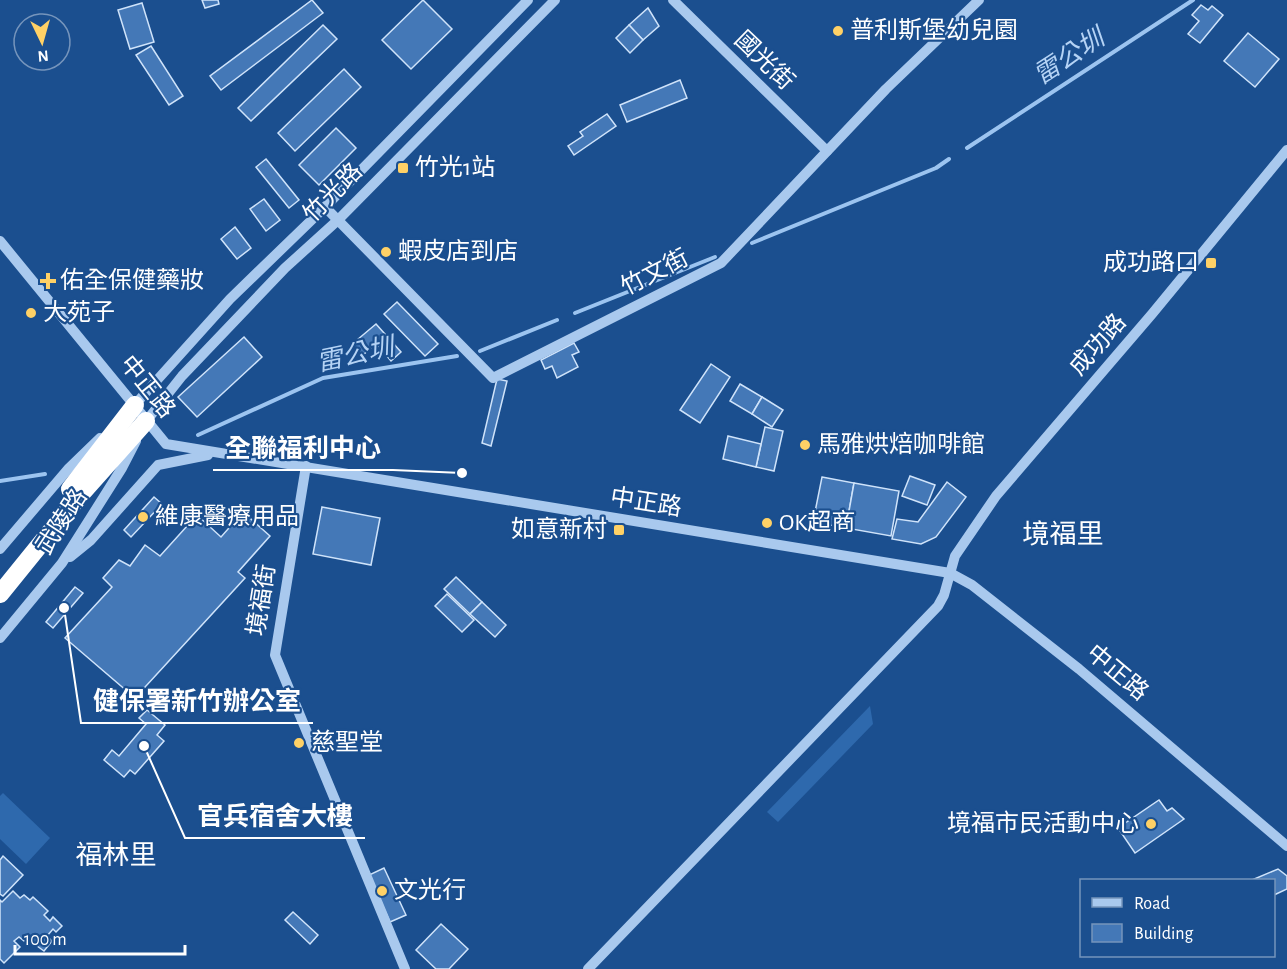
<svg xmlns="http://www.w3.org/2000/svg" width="1287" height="969" font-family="'Alegreya Sans','Noto Sans TC',sans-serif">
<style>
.green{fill:#2e69ad}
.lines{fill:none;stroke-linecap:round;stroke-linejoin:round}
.stream{stroke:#9cc4f0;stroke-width:4}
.building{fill:#4478b7;stroke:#cfe3fa;stroke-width:1.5}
.minor{stroke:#a9c9ee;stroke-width:10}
.highway{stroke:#fff;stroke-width:18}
.poi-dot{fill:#ffd166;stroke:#1b4f8f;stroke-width:2}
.labels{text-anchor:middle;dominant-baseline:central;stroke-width:4.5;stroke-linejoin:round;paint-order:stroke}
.poi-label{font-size:24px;fill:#fff;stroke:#1b4f8f;text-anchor:start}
.street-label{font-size:24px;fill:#fff;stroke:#1b4f8f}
.water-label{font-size:26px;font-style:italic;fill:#b5d3f5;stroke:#1b4f8f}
.quarter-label{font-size:27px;fill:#fff;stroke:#1b4f8f}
.leader{fill:none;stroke:#fff;stroke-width:2}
.callout-dot{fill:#fff;stroke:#1b4f8f;stroke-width:2}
.callout-label{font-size:26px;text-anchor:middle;font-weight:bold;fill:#fff;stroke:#1b4f8f;stroke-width:4.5;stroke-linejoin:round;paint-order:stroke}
</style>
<rect width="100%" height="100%" fill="#1b4f8f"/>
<!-- green -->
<g class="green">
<polygon points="870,706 873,724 778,822 767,812"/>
<polygon points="3,793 50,838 26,864 0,839 0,796"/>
</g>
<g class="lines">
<!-- stream -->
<g class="stream">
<polyline points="967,148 1193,0"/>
<polyline points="752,243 936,168 949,159"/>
<polyline points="575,313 715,257"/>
<polyline points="480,351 557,320"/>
<polyline points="198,435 323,378 457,356"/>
<polyline points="0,481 45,474"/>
</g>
</g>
<!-- building -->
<g class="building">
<polygon points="202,0 218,0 219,4 205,8"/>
<polygon points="312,0 323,13 221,90 210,76"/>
<polygon points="423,0 452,29 411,69 382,40"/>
<polygon points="142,3 154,42 130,49 118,10"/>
<polygon points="1201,5 1208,10 1212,6 1223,15 1200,43 1188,34 1199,21 1192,15"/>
<polygon points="648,8 659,26 643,40 629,25"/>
<polygon points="323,25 337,39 251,121 238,108"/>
<polygon points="629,25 643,40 630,53 616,38"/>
<polygon points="1248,33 1279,59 1255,87 1224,61"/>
<polygon points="151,46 183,96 169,105 136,55"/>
<polygon points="344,69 361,87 295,151 278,133"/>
<polygon points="680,80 687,98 627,122 620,105"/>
<polygon points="607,114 616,126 574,155 568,146 583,136 580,132"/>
<polygon points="336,128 356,148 319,185 299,165"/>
<polygon points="266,159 299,200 289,208 256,167"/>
<polygon points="264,199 280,220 266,231 250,209"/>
<polygon points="235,227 251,248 237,259 221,239"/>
<polygon points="397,302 438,344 425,356 384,314"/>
<polygon points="376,324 401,352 391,361 376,343 361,357 351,345"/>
<polygon points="244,337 262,357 197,417 178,397"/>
<polygon points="574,343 579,352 572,355 578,367 557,378 552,366 545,369 541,360"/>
<polygon points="711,364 730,377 700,423 680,410"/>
<polygon points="497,379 507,381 491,446 482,443"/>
<polygon points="740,384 762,397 752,414 730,401"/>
<polygon points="762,397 783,410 772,427 752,414"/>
<polygon points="765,427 783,431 774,471 756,467"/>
<polygon points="728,436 761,444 756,467 723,459"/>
<polygon points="910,476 935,485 927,505 902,496"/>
<polygon points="822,477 854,483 846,528 813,522"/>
<polygon points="947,482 966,497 936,537 921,544 892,539 897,519 918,522"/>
<polygon points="854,483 899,491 891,536 846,528"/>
<polygon points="154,497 162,504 131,537 124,530"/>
<polygon points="322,507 380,518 371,565 313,554"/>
<polygon points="243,512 270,536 238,572 245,578 135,698 65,638 112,587 103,578 119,560 130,566 145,545 160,556 197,515 221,537"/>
<polygon points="456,577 482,602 470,614 444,589"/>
<polygon points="75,587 83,593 53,628 46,622"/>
<polygon points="447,594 474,620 462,632 435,606"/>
<polygon points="482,602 506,625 495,637 470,614"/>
<polygon points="147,710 165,725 157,735 164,741 135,774 130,770 124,777 104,760 112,750 119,756 146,724 139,718"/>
<polygon points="1159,800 1167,811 1172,808 1184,819 1135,853 1118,828"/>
<polygon points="3,856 23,875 3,896 0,894 0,860"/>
<polygon points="384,868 406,915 390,922 369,875"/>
<polygon points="1278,869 1287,876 1287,889 1274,895 1274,880 1252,880"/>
<polygon points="13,891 20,898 24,895 30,900 33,897 48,911 44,915 50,921 53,917 62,926 56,932 53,929 47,936 52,941 44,951 26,938 24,941 19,937 14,941 20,947 4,963 0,959 0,900 2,902"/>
<polygon points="293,912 318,935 310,944 285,920"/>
<polygon points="441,924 468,949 449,969 436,969 416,950"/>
</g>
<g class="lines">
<!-- minor -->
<g class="minor">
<polyline points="673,0 827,151"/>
<polyline points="325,207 493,378 721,263 886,89 979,0"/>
<polyline points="0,241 166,444 950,573 972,585 1079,669 1287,846"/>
<polyline points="131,409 230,299 325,207 528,0"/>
<polyline points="144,424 182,376 285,268 338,220 555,0"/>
<polyline points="306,466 275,655 405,969"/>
<polyline points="0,549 69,468 100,438"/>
<polyline points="70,557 91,540 158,465 208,455"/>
<polyline points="0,638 62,563 122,468 136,441"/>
<polyline points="588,969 938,606 944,595 955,556 996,496 1152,314 1287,150"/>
</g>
<!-- highway -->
<g class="highway">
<polyline points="70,489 135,405"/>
<polyline points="0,594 81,494 146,421"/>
</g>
</g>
<!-- markers -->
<g class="poi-dot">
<circle cx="838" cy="31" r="6"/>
<rect x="397" y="162" width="12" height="12" rx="3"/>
<circle cx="386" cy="252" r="6"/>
<rect x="1205" y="257" width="12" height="12" rx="3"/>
<path d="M45 272h6v6h6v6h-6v6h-6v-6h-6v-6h6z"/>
<circle cx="31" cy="313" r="6"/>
<circle cx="805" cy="445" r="6"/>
<circle cx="143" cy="517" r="6"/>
<circle cx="767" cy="523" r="6"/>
<rect x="613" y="524" width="12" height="12" rx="3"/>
<circle cx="299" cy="743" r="6"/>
<circle cx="1151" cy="824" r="6"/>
<circle cx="382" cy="891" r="6"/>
</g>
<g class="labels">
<!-- poi labels -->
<g class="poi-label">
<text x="850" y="31">普利斯堡幼兒園</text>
<text x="415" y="168">竹光1站</text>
<text x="398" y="252">蝦皮店到店</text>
<text x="1199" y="263" text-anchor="end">成功路口</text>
<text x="60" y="281">佑全保健藥妝</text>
<text x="43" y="313">大苑子</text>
<text x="817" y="445">馬雅烘焙咖啡館</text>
<text x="155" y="517">維康醫療用品</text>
<text x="779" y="523">OK超商</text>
<text x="607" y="530" text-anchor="end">如意新村</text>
<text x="311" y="743">慈聖堂</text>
<text x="1139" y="824" text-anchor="end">境福市民活動中心</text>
<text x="394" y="891">文光行</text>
</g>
<!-- street labels -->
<g class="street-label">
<text transform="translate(764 61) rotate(44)">國光街</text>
<text transform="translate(333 193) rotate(-45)">竹光路</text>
<text transform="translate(655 273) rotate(-27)">竹文街</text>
<text transform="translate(1098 345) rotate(-49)">成功路</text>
<text transform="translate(147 387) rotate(51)">中正路</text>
<text transform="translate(646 503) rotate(9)">中正路</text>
<text transform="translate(62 522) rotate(-57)">武陵路</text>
<text transform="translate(262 600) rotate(-81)">境福街</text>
<text transform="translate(1117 673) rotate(40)">中正路</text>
</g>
<!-- water labels -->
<g class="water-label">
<text transform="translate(1069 57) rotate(-33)">雷公圳</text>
<text transform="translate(355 355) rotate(-12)">雷公圳</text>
</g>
<!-- quarter labels -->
<g class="quarter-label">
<text x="1063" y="534">境福里</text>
<text x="116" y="855">福林里</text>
</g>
</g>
<!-- callouts -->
<path class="leader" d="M462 473L393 470H213M64 608L81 723H313M144 746L185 838H365"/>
<g class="callout-dot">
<circle cx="462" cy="473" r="6"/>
<circle cx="64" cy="608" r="6"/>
<circle cx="144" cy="746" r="6"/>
</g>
<g class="callout-label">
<text x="303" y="457">全聯福利中心</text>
<text x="197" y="710">健保署新竹辦公室</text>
<text x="275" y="825">官兵宿舍大樓</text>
</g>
<!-- legend -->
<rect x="1080" y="879" width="195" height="78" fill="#1b4f8f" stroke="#7695bc" stroke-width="1.5"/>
<rect x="1092" y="898" width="30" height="9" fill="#a9c9ee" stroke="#7695bc" stroke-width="1.5"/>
<text x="1134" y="909" font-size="18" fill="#ffffff">Road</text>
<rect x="1092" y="924" width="30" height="18" fill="#4478b7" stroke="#7695bc" stroke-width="1.5"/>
<text x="1134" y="939" font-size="18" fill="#ffffff">Building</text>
<!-- north arrow -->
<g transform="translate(42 42) rotate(175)"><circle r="28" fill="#1b4f8f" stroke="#7695bc" stroke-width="1.5"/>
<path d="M0-4.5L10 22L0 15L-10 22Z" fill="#ffd166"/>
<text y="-9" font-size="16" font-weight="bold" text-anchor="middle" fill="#ffffff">N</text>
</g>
<!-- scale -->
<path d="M15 945v9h170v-9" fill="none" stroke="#ffffff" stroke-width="3"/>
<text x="24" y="945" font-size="18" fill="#ffffff" stroke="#1b4f8f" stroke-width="4.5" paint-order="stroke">100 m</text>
</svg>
